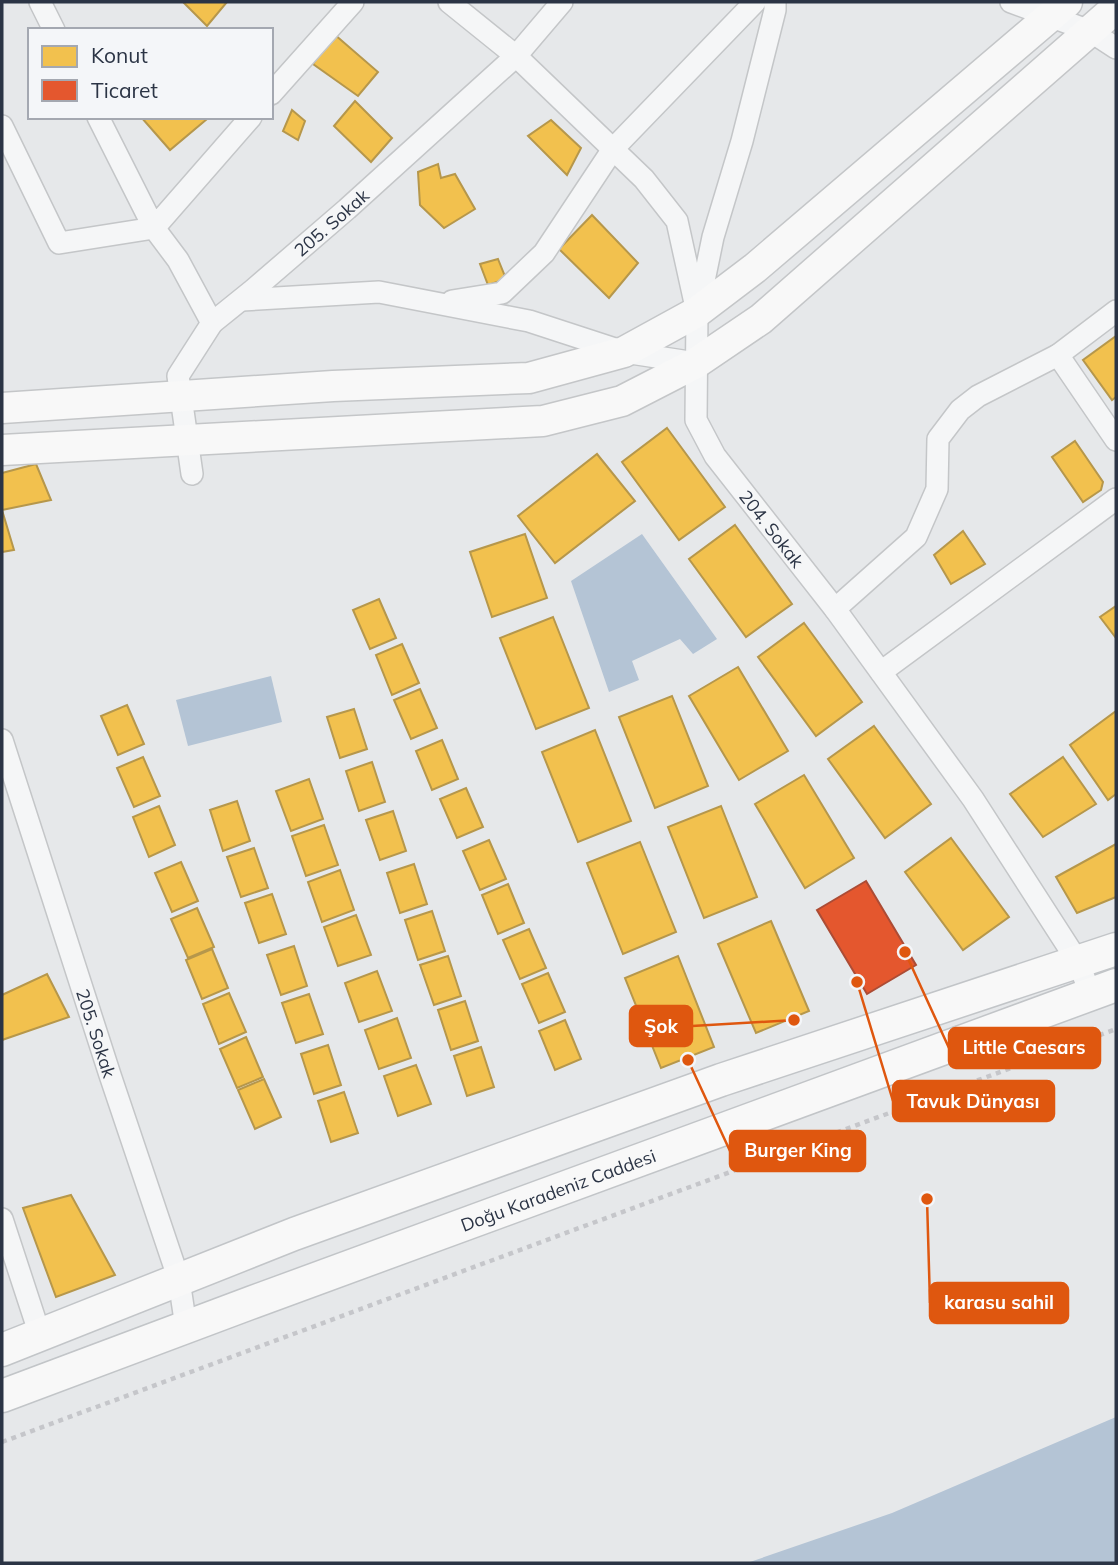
<svg xmlns="http://www.w3.org/2000/svg" width="1118" height="1565" font-family="Mulish,sans-serif">
<style>
.water{fill:#b4c4d5}
.homes{fill:#f2c14e;stroke:#b6974b;stroke-width:2}
.shops{fill:#e4572e;stroke:#ac4c35;stroke-width:2}
.lines{fill:none;stroke-linecap:round;stroke-linejoin:round}
.minor-casing{stroke:#c4c6c8;stroke-width:24}
.secondary-casing{stroke:#c4c6c8;stroke-width:33}
.primary-casing{stroke:#c2c5c8;stroke-width:35}
.path{stroke:#c5c6ca;stroke-width:4.5;stroke-dasharray:5 5;stroke-linecap:butt}
.minor{stroke:#f5f6f7;stroke-width:21}
.secondary{stroke:#f8f8f8;stroke-width:30}
.primary{stroke:#f8f8f8;stroke-width:32}
.labels{text-anchor:middle;dominant-baseline:central;stroke-width:7;stroke-linejoin:round;paint-order:stroke}
.street-label{font-size:18px;fill:#2b3445;stroke:#f4f6f9}
.leader{fill:none;stroke:#df570f;stroke-width:2.5}
.callout-dot{fill:#df570f;stroke:#f4f6f9;stroke-width:2.5}
.callout{fill:#df570f;stroke:#df570f;stroke-width:2.5}
.callout-label{font-size:19px;text-anchor:middle;font-weight:bold;fill:#fff}
</style>
<rect width="100%" height="100%" fill="#e6e8ea"/>
<!-- water -->
<g class="water">
<polygon points="642,534 717,639 693,654 680,639 632,661 639,680 609,692 571,581"/>
<polygon points="271,676 282,722 188,746 176,700"/>
<polygon points="1116,1417 1116,1563 747,1563 892,1513"/>
</g>
<!-- homes -->
<g class="homes">
<polygon points="183,2 227,2 207,26"/>
<polygon points="334,34 378,72 358,96 313,64"/>
<polygon points="355,101 392,138 371,162 334,126"/>
<polygon points="292,110 305,121 298,140 283,131"/>
<polygon points="141,117 206,117 207,119 170,150"/>
<polygon points="551,120 581,148 567,175 528,136"/>
<polygon points="438,164 441,178 455,174 475,209 444,228 420,205 418,172"/>
<polygon points="592,215 638,263 609,298 559,249"/>
<polygon points="498,259 506,279 488,285 480,264"/>
<polygon points="1116,336 1116,397 1112,400 1083,360"/>
<polygon points="667,428 725,507 679,540 622,462"/>
<polygon points="1075,441 1103,482 1101,490 1083,502 1052,457"/>
<polygon points="597,454 635,501 555,563 518,516"/>
<polygon points="36,464 51,500 2,510 14,550 2,552 2,473"/>
<polygon points="735,525 792,604 746,637 689,559"/>
<polygon points="963,531 985,564 951,584 934,555"/>
<polygon points="525,534 547,598 492,617 470,552"/>
<polygon points="379,599 396,638 370,649 353,610"/>
<polygon points="1116,606 1116,638 1100,617"/>
<polygon points="553,617 589,708 536,729 500,638"/>
<polygon points="804,623 862,702 816,736 758,657"/>
<polygon points="402,644 419,683 392,695 376,655"/>
<polygon points="738,667 788,751 739,780 689,696"/>
<polygon points="420,689 437,728 411,739 394,700"/>
<polygon points="672,696 708,786 655,808 619,717"/>
<polygon points="127,705 144,744 118,755 101,716"/>
<polygon points="354,709 367,749 340,758 327,717"/>
<polygon points="1116,711 1116,794 1108,800 1070,745"/>
<polygon points="874,726 931,804 885,838 828,759"/>
<polygon points="595,730 631,821 578,842 542,752"/>
<polygon points="442,740 458,779 432,790 416,751"/>
<polygon points="143,757 160,796 134,807 117,768"/>
<polygon points="1063,757 1096,804 1043,837 1010,794"/>
<polygon points="372,762 385,802 359,811 346,771"/>
<polygon points="804,775 854,858 805,888 755,804"/>
<polygon points="309,779 323,819 291,831 276,791"/>
<polygon points="466,788 483,827 457,838 440,799"/>
<polygon points="237,801 250,841 223,851 210,810"/>
<polygon points="159,806 175,845 149,857 133,817"/>
<polygon points="721,806 757,897 704,918 668,827"/>
<polygon points="393,811 406,851 380,860 366,820"/>
<polygon points="324,825 338,865 306,876 292,836"/>
<polygon points="951,838 1009,917 963,950 905,872"/>
<polygon points="489,840 506,879 480,890 463,851"/>
<polygon points="640,842 676,932 623,954 587,863"/>
<polygon points="1116,844 1116,897 1077,913 1056,877"/>
<polygon points="254,848 268,888 241,897 227,857"/>
<polygon points="181,862 198,901 172,912 155,873"/>
<polygon points="414,864 427,904 400,913 387,873"/>
<polygon points="340,870 354,910 322,922 308,882"/>
<polygon points="508,884 524,923 498,934 482,895"/>
<polygon points="272,894 286,934 259,943 245,903"/>
<polygon points="197,908 214,947 188,958 171,919"/>
<polygon points="432,911 445,951 418,960 405,920"/>
<polygon points="356,915 371,955 338,966 324,927"/>
<polygon points="771,921 809,1011 756,1033 718,944"/>
<polygon points="529,929 546,968 520,979 503,940"/>
<polygon points="294,946 307,986 281,995 267,955"/>
<polygon points="212,949 228,988 202,999 186,960"/>
<polygon points="448,956 461,996 434,1005 420,965"/>
<polygon points="678,956 714,1047 661,1068 625,978"/>
<polygon points="377,971 392,1011 359,1022 345,983"/>
<polygon points="548,973 565,1012 539,1023 522,984"/>
<polygon points="47,974 69,1017 2,1040 2,995"/>
<polygon points="229,993 246,1032 219,1044 203,1004"/>
<polygon points="309,994 323,1034 296,1043 282,1003"/>
<polygon points="465,1001 478,1041 451,1050 438,1010"/>
<polygon points="397,1018 411,1058 379,1069 365,1030"/>
<polygon points="565,1020 581,1059 555,1070 539,1031"/>
<polygon points="246,1037 263,1077 237,1088 220,1049"/>
<polygon points="328,1045 341,1085 314,1094 301,1054"/>
<polygon points="481,1047 494,1087 467,1096 454,1056"/>
<polygon points="416,1065 431,1104 398,1116 384,1076"/>
<polygon points="264,1079 281,1117 255,1129 238,1090"/>
<polygon points="344,1092 358,1133 331,1142 318,1101"/>
<polygon points="71,1195 115,1275 56,1297 23,1208"/>
</g>
<!-- shops -->
<polygon class="shops" points="866,881 916,965 867,994 817,910"/>
<g class="lines">
<defs>
<g id="minor">
<polyline points="40,2 54,30"/>
<path id="s1" d="M449,2l67,54 128,123 33,42 20,91 -1,108 19,36 120,153 138,190 105,163 13,33"/>
<polyline points="1011,2 1090,31 1116,48"/>
<polyline points="271,94 353,2"/>
<polyline points="98,117 154,228 251,117"/>
<polyline points="2,126 59,243 154,228 178,260 212,323"/>
<polyline points="242,300 379,292 529,321 624,352 696,363"/>
<polyline points="452,301 502,293 544,253 613,149 755,2"/>
<polyline points="699,305 713,237 742,141 775,10 775,2"/>
<polyline points="1058,355 1116,440"/>
<path id="s2" d="M192,474l-14,-98 34,-53 41,-33 94,-81 169,-153 46,-54"/>
<polyline points="835,609 916,537 937,489 938,439 960,410 978,396 1058,355 1116,311"/>
<polyline points="881,672 1116,499"/>
<path id="s3" d="M2,740l108,335 69,205 7,47"/>
<polyline points="2,1219 40,1335"/>
</g>
<g id="secondary">
<polyline points="2,408 333,386 529,378 624,352 697,312 755,268 1067,2"/>
<polyline points="2,450 543,421 622,401 696,363 761,319 1116,8"/>
</g>
<g id="primary">
<polyline points="2,1350 294,1234 721,1080 1116,949"/>
<path id="s4" d="M2,1396l251,-94 863,-317"/>
</g>
</defs>
<!-- minor casing -->
<use href="#minor" class="minor-casing"/>
<!-- secondary casing -->
<use href="#secondary" class="secondary-casing"/>
<!-- primary casing -->
<use href="#primary" class="primary-casing"/>
<!-- path -->
<polyline class="path" points="2,1442 1116,1029"/>
<!-- minor -->
<use href="#minor" class="minor"/>
<!-- secondary -->
<use href="#secondary" class="secondary"/>
<!-- primary -->
<use href="#primary" class="primary"/>
</g>
<g class="labels">
<!-- street labels -->
<g class="street-label">
<text stroke="none"><textPath href="#s2" startOffset="318">205. Sokak</textPath></text>
<text stroke="none"><textPath href="#s1" startOffset="651">204. Sokak</textPath></text>
<text stroke="none"><textPath href="#s3" startOffset="308">205. Sokak</textPath></text>
<text stroke="none"><textPath href="#s4" startOffset="593">Doğu Karadeniz Caddesi</textPath></text>
</g>
</g>
<!-- callouts -->
<path class="leader" d="M794 1020L692 1026M905 952L949 1048M857 982L893 1101M688 1060L730 1151M927 1199L930 1303"/>
<g class="callout-dot">
<circle cx="794" cy="1020" r="7"/>
<circle cx="905" cy="952" r="7"/>
<circle cx="857" cy="982" r="7"/>
<circle cx="688" cy="1060" r="7"/>
<circle cx="927" cy="1199" r="7"/>
</g>
<g class="callout">
<rect x="630" y="1006" width="62" height="40" rx="7"/>
<rect x="949" y="1028" width="151" height="40" rx="7"/>
<rect x="893" y="1081" width="161" height="40" rx="7"/>
<rect x="730" y="1131" width="135" height="40" rx="7"/>
<rect x="930" y="1283" width="138" height="40" rx="7"/>
</g>
<g class="callout-label">
<text x="661" y="1033">Şok</text>
<text x="1024" y="1054">Little Caesars</text>
<text x="973" y="1108">Tavuk Dünyası</text>
<text x="798" y="1157">Burger King</text>
<text x="999" y="1309">karasu sahil</text>
</g>
<!-- border -->
<rect width="1118" height="1565" fill="none" stroke="#2b3445" stroke-width="7"/>
<!-- legend -->
<rect x="28" y="28" width="245" height="91" fill="#f4f6f9" stroke="#a4a8b1" stroke-width="2"/>
<rect x="42" y="46" width="35" height="21" fill="#f2c14e" stroke="#a4a8b1" stroke-width="2"/>
<text x="91" y="63" font-size="21" fill="#2b3445">Konut</text>
<rect x="42" y="80" width="35" height="21" fill="#e4572e" stroke="#a4a8b1" stroke-width="2"/>
<text x="91" y="98" font-size="21" fill="#2b3445">Ticaret</text>
</svg>
